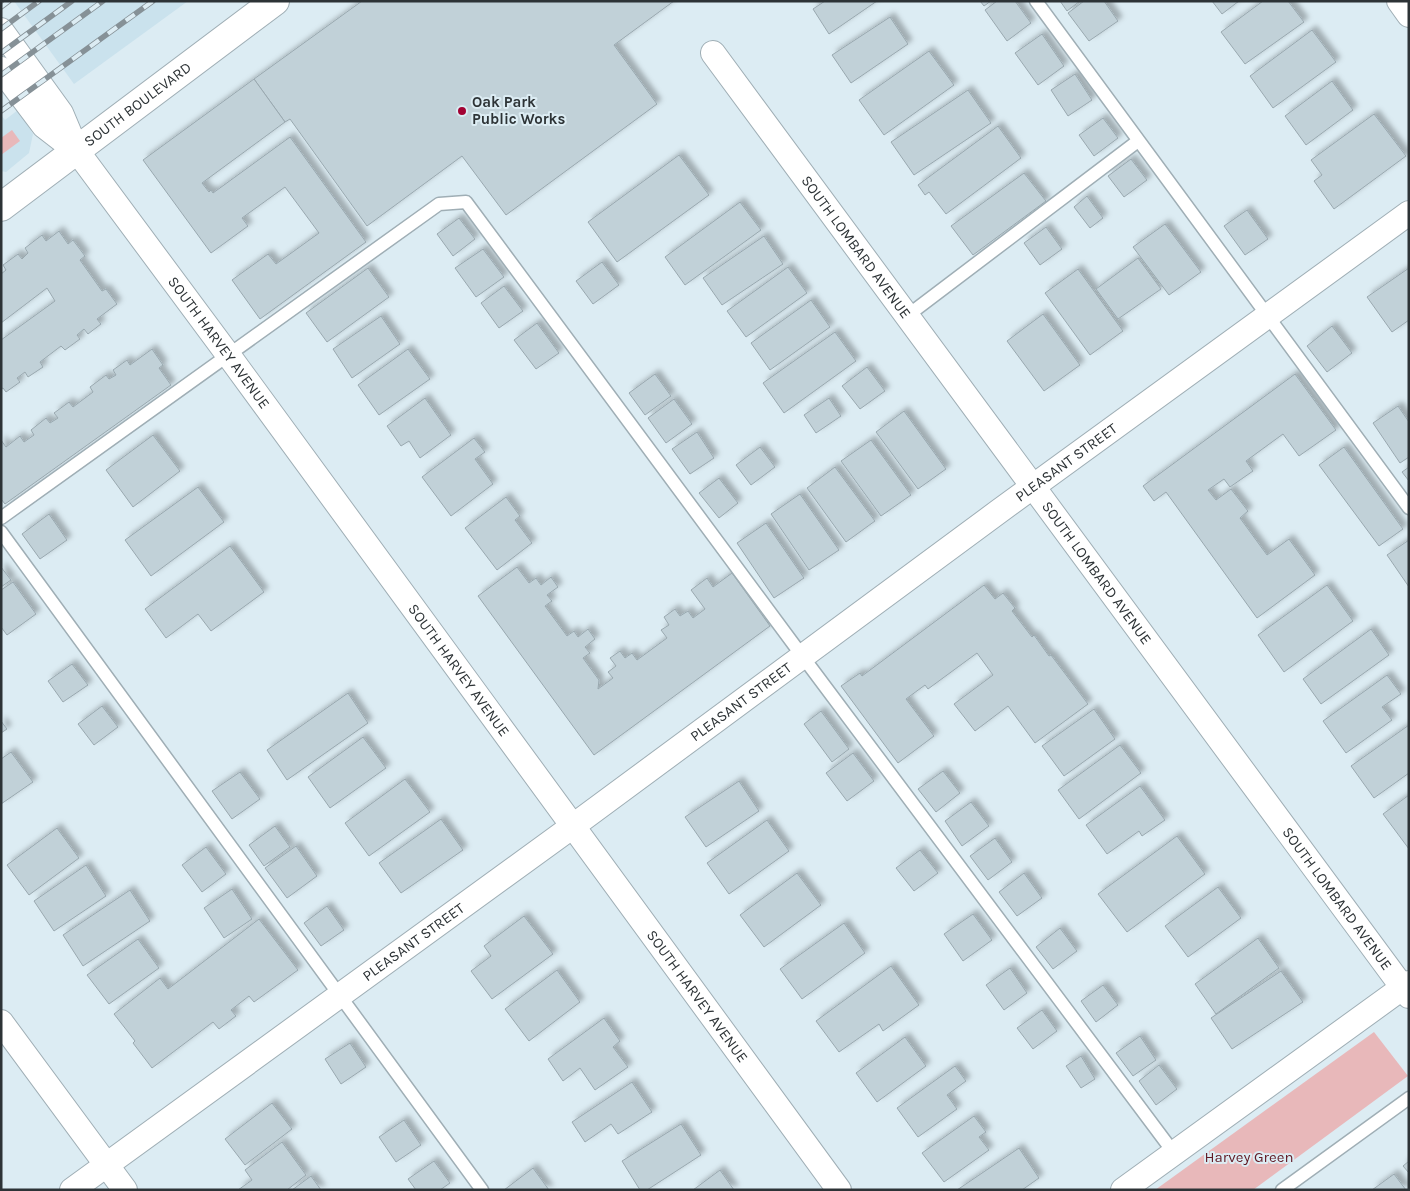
<svg xmlns="http://www.w3.org/2000/svg" width="1410" height="1191" font-family="Karla,sans-serif">
<style>
.built{fill:#cae2ed}
.green{fill:#e8b8ba}
.building{fill:#c1d1d8;stroke:#99a8af;filter:url(#shadow)}
.lines{fill:none;stroke-linecap:round;stroke-linejoin:round}
.lane-casing{stroke:#9faeb5;stroke-width:15}
.street-casing{stroke:#9faeb5;stroke-width:26}
.secondary-casing{stroke:#9faeb5;stroke-width:30}
.lane{stroke:#fff;stroke-width:12}
.street{stroke:#fff;stroke-width:24}
.secondary{stroke:#fff;stroke-width:28}
.rail-casing{stroke:#869197;stroke-width:5.5}
.rail{stroke:#dcecf3;stroke-width:4;stroke-dasharray:11;stroke-linecap:butt}
.poi-dot{fill:#a20132;stroke:#dcecf3;stroke-width:2}
.labels{text-anchor:middle;dominant-baseline:central;stroke-width:4;stroke-linejoin:round;paint-order:stroke}
.poi-label{font-size:15px;font-weight:bold;fill:#2d3336;stroke:#dcecf3;text-anchor:start}
.street-label{font-size:15px;fill:#2d3336;stroke:#dcecf3}
.park-label{font-size:15px;fill:#611a25;stroke:#dcecf3}
</style>
<defs>
<filter id="shadow"><feDropShadow dx="4.5" dy="-4.5" stdDeviation="2.5" flood-color="#0004"/></filter>
</defs>
<rect width="100%" height="100%" fill="#dcecf3"/>
<!-- built -->
<g class="built">
<polygon points="14,1 188,1 74,84"/>
<polygon points="18,110 33,134 29,153 6,172 1,171 1,115 5,120"/>
</g>
<!-- green -->
<g class="green">
<polygon points="12,130 20,141 1,155 1,138"/>
<polygon points="1374,1032 1408,1076 1253,1190 1155,1190"/>
</g>
<!-- building -->
<g class="building">
<polygon points="362,1 674,1 614,45 657,104 506,215 462,156 367,226 290,119 285,122 254,79"/>
<polygon points="825,1 877,1 829,34 813,9"/>
<polygon points="980,1 991,1 984,6"/>
<polygon points="997,1 1015,1 1031,23 1007,41 985,10"/>
<polygon points="1060,1 1080,1 1067,11"/>
<polygon points="1084,1 1104,1 1118,21 1089,41 1068,13"/>
<polygon points="1212,1 1239,1 1222,14"/>
<polygon points="1263,1 1288,1 1304,22 1245,64 1221,32"/>
<polygon points="890,17 908,44 851,83 832,55"/>
<polygon points="1312,30 1336,62 1273,108 1250,76"/>
<polygon points="1042,34 1064,66 1038,85 1015,53"/>
<polygon points="929,51 954,85 884,135 859,100"/>
<polygon points="1075,74 1092,100 1068,116 1051,90"/>
<polygon points="254,79 285,122 202,183 209,192 211,190 213,193 290,137 366,242 260,319 232,280 268,254 276,264 319,233 285,187 242,218 248,226 211,253 143,160"/>
<polygon points="1332,81 1353,110 1306,145 1285,116"/>
<polygon points="968,90 991,123 914,175 891,142"/>
<polygon points="1374,114 1406,156 1334,209 1314,181 1322,175 1311,160"/>
<polygon points="1103,118 1118,138 1094,156 1079,135"/>
<polygon points="998,126 1021,158 946,214 929,192 925,195 918,185"/>
<polygon points="679,155 709,195 617,262 588,222"/>
<polygon points="1131,159 1147,180 1124,197 1108,176"/>
<polygon points="1024,173 1046,201 973,255 951,226"/>
<polygon points="1087,196 1103,218 1090,228 1074,207"/>
<polygon points="740,202 761,230 685,285 665,257"/>
<polygon points="1247,210 1268,239 1245,255 1224,226"/>
<polygon points="459,218 475,239 453,256 437,234"/>
<polygon points="1165,224 1201,272 1169,295 1133,247"/>
<polygon points="1046,227 1062,249 1040,265 1024,243"/>
<polygon points="59,231 68,244 73,240 85,256 80,260 102,291 106,289 117,304 97,319 101,324 88,334 84,329 77,335 80,339 65,350 61,346 40,362 43,367 28,377 25,372 17,378 20,382 6,392 3,388 1,389 1,340 55,301 47,288 1,323 1,274 6,270 3,265 18,254 22,259 28,253 25,248 42,235 46,241"/>
<polygon points="764,236 783,264 722,305 703,278"/>
<polygon points="483,249 504,277 476,297 455,268"/>
<polygon points="1138,258 1161,289 1118,319 1096,289"/>
<polygon points="602,262 619,285 593,304 576,281"/>
<polygon points="788,267 807,293 746,337 727,311"/>
<polygon points="368,268 389,297 327,342 306,313"/>
<polygon points="1409,268 1409,320 1392,332 1367,297"/>
<polygon points="1078,269 1123,331 1090,355 1045,293"/>
<polygon points="504,286 523,311 499,328 481,303"/>
<polygon points="811,300 830,327 770,370 751,343"/>
<polygon points="1043,314 1080,365 1044,391 1007,341"/>
<polygon points="381,316 400,344 352,378 333,349"/>
<polygon points="537,323 559,353 536,369 514,340"/>
<polygon points="1332,326 1352,353 1327,372 1307,346"/>
<polygon points="835,332 856,361 784,413 763,383"/>
<polygon points="152,349 163,365 159,368 171,385 5,504 1,499 1,440 6,447 20,436 24,442 34,435 31,430 46,418 50,423 58,418 54,413 69,402 73,407 93,392 90,387 106,375 109,379 116,375 113,370 127,360 130,365"/>
<polygon points="408,349 430,379 379,415 358,385"/>
<polygon points="867,367 885,391 860,409 842,386"/>
<polygon points="655,374 671,396 645,415 629,393"/>
<polygon points="1295,374 1336,430 1299,456 1283,434 1246,461 1253,471 1230,487 1224,479 1208,490 1216,500 1231,489 1248,511 1240,518 1267,555 1289,539 1315,575 1257,618 1166,492 1154,501 1143,486"/>
<polygon points="425,398 451,435 420,458 409,441 401,446 387,426"/>
<polygon points="829,398 841,416 816,433 804,415"/>
<polygon points="674,399 692,424 666,443 648,418"/>
<polygon points="1398,406 1409,422 1409,457 1400,463 1373,423"/>
<polygon points="904,411 946,469 918,489 876,432"/>
<polygon points="697,432 714,458 690,474 672,449"/>
<polygon points="153,435 180,471 133,507 106,470"/>
<polygon points="474,438 485,452 475,459 493,484 451,516 422,477"/>
<polygon points="871,440 911,495 881,516 841,461"/>
<polygon points="760,447 775,467 751,485 736,465"/>
<polygon points="1344,447 1403,529 1379,546 1319,465"/>
<polygon points="835,467 875,521 846,542 807,488"/>
<polygon points="1409,467 1409,481 1402,472"/>
<polygon points="719,478 738,503 719,518 699,493"/>
<polygon points="198,487 224,522 151,576 125,540"/>
<polygon points="800,494 839,550 809,570 771,514"/>
<polygon points="506,497 520,516 515,520 532,543 497,570 465,528"/>
<polygon points="49,514 67,540 40,559 22,534"/>
<polygon points="766,523 804,578 774,598 737,543"/>
<polygon points="1409,540 1409,587 1387,555"/>
<polygon points="230,546 264,592 211,631 198,614 166,638 145,609"/>
<polygon points="1,567 11,580 1,587"/>
<polygon points="517,567 529,583 536,578 541,585 551,577 558,587 547,595 552,601 545,606 567,636 574,631 578,637 588,629 595,639 585,647 590,653 583,658 599,680 598,689 613,678 608,672 616,666 610,658 620,651 625,658 632,653 637,660 667,638 661,630 669,625 664,617 675,609 680,616 688,611 693,618 705,609 691,590 707,578 713,587 732,573 770,626 594,755 478,596"/>
<polygon points="13,582 36,614 7,635 1,627 1,590"/>
<polygon points="984,585 995,599 1003,593 1015,608 1012,611 1032,637 1034,635 1049,656 1051,655 1088,704 1035,743 1008,706 975,731 954,704 993,675 977,653 928,689 925,685 906,699 934,736 898,763 841,686 860,673 862,676"/>
<polygon points="1327,585 1353,621 1284,672 1258,635"/>
<polygon points="1371,629 1389,655 1321,704 1303,679"/>
<polygon points="72,664 88,685 63,702 48,681"/>
<polygon points="1387,675 1401,694 1382,707 1392,720 1346,753 1323,721"/>
<polygon points="348,693 368,723 287,780 267,750"/>
<polygon points="102,706 118,727 94,745 78,724"/>
<polygon points="1094,709 1115,739 1064,776 1042,746"/>
<polygon points="821,711 849,749 832,762 804,724"/>
<polygon points="1,721 7,729 1,733"/>
<polygon points="1409,725 1409,773 1374,798 1351,766"/>
<polygon points="363,737 386,768 330,808 308,777"/>
<polygon points="1120,745 1141,773 1079,819 1058,790"/>
<polygon points="11,752 33,782 1,804 1,759"/>
<polygon points="853,753 874,781 847,801 826,773"/>
<polygon points="943,771 960,793 936,812 918,789"/>
<polygon points="240,772 260,799 232,819 212,791"/>
<polygon points="405,779 430,812 369,856 345,823"/>
<polygon points="739,781 759,811 706,847 685,817"/>
<polygon points="1140,786 1165,820 1142,836 1139,831 1107,854 1086,825"/>
<polygon points="1409,795 1409,849 1383,814"/>
<polygon points="971,802 989,826 962,846 945,821"/>
<polygon points="441,819 463,850 401,893 379,863"/>
<polygon points="767,820 789,851 729,894 707,863"/>
<polygon points="275,826 290,847 264,866 249,845"/>
<polygon points="57,828 79,858 29,895 7,865"/>
<polygon points="1177,836 1205,874 1127,932 1098,894"/>
<polygon points="995,838 1012,862 988,880 970,856"/>
<polygon points="296,846 317,876 287,898 265,868"/>
<polygon points="206,847 226,874 202,892 182,865"/>
<polygon points="920,850 938,873 914,891 896,868"/>
<polygon points="86,865 106,896 54,931 34,901"/>
<polygon points="797,873 821,905 764,947 740,915"/>
<polygon points="1024,873 1042,898 1017,916 999,892"/>
<polygon points="1218,887 1241,918 1188,957 1165,926"/>
<polygon points="232,889 252,919 224,938 204,908"/>
<polygon points="130,890 150,921 83,966 63,935"/>
<polygon points="327,906 344,930 321,946 304,923"/>
<polygon points="973,914 992,940 963,961 944,934"/>
<polygon points="524,916 553,954 492,999 471,971 491,956 484,946"/>
<polygon points="259,919 298,970 254,1002 249,996 231,1010 236,1016 219,1029 213,1022 152,1068 133,1043 135,1041 114,1014 160,978 168,989"/>
<polygon points="844,923 865,953 802,999 780,969"/>
<polygon points="1060,928 1077,951 1053,969 1036,947"/>
<polygon points="1258,938 1279,968 1216,1014 1195,984"/>
<polygon points="138,939 159,968 109,1004 87,975"/>
<polygon points="891,966 919,1005 883,1031 879,1024 839,1052 816,1021"/>
<polygon points="1010,968 1027,993 1004,1010 986,985"/>
<polygon points="557,970 580,1002 529,1041 505,1009"/>
<polygon points="1281,971 1303,1002 1232,1049 1211,1018"/>
<polygon points="1103,985 1118,1005 1096,1022 1081,1001"/>
<polygon points="1042,1010 1057,1031 1033,1049 1017,1028"/>
<polygon points="604,1018 620,1041 613,1047 628,1067 595,1090 580,1068 563,1081 548,1059"/>
<polygon points="1140,1036 1156,1060 1133,1076 1116,1053"/>
<polygon points="905,1037 926,1066 877,1102 856,1073"/>
<polygon points="350,1043 366,1067 341,1084 325,1059"/>
<polygon points="1081,1056 1095,1079 1081,1088 1066,1066"/>
<polygon points="1159,1065 1177,1089 1156,1105 1139,1081"/>
<polygon points="955,1066 966,1081 947,1095 957,1109 918,1137 897,1108"/>
<polygon points="632,1082 652,1112 618,1134 611,1124 585,1142 572,1122"/>
<polygon points="272,1103 292,1129 245,1165 225,1139"/>
<polygon points="974,1116 986,1132 979,1137 989,1150 944,1182 922,1153"/>
<polygon points="404,1120 421,1145 396,1162 379,1137"/>
<polygon points="681,1124 701,1155 647,1190 640,1190 622,1161"/>
<polygon points="282,1142 306,1175 287,1190 238,1190 252,1180 245,1170"/>
<polygon points="1019,1148 1039,1178 1022,1190 957,1190"/>
<polygon points="434,1161 450,1183 440,1190 416,1190 408,1179"/>
<polygon points="1409,1161 1409,1173 1403,1166"/>
<polygon points="533,1168 549,1190 504,1190"/>
<polygon points="720,1170 734,1190 693,1190"/>
<polygon points="1394,1174 1406,1190 1372,1190"/>
<polygon points="311,1176 321,1190 292,1190"/>
</g>
<g class="lines">
<defs>
<g id="lane">
<polyline points="1036,1 1409,508"/>
<polyline points="907,316 1138,141"/>
<polyline points="1,518 439,204 466,202 803,657 1174,1153"/>
<polyline points="1,532 482,1190"/>
<polyline points="1282,1190 1409,1098"/>
</g>
<g id="street">
<polyline points="1399,1 1409,15"/>
<path id="s1" d="M1,30l60,83 16,38 152,205 610,834"/>
<path id="s2" d="M713,53l696,943"/>
<polyline points="1,69 44,126 75,150"/>
<polyline points="1,1022 125,1190"/>
<path id="s3" d="M72,1190l501,-364 425,-314 411,-299"/>
<polyline points="1123,1190 1409,983"/>
</g>
<g id="secondary">
<path id="s4" d="M1,207l274,-206"/>
</g>
</defs>
<!-- lane casing -->
<use href="#lane" class="lane-casing"/>
<!-- street casing -->
<use href="#street" class="street-casing"/>
<!-- secondary casing -->
<use href="#secondary" class="secondary-casing"/>
<!-- lane -->
<use href="#lane" class="lane"/>
<!-- street -->
<use href="#street" class="street"/>
<!-- secondary -->
<use href="#secondary" class="secondary"/>
<defs>
<g id="rail">
<polyline points="1,7 9,1"/>
<polyline points="1,29 39,1"/>
<polyline points="1,53 72,1"/>
<polyline points="1,75 103,1"/>
<polyline points="1,111 153,1"/>
</g>
</defs>
<!-- rail casing -->
<use href="#rail" class="rail-casing"/>
<!-- rail -->
<use href="#rail" class="rail"/>
</g>
<!-- markers -->
<circle class="poi-dot" cx="462" cy="111" r="5"/>
<g class="labels">
<!-- poi labels -->
<g class="poi-label">
<text x="472" y="102">Oak Park<tspan x="472" dy="17">Public Works</tspan></text>
</g>
<!-- street labels -->
<g class="street-label">
<text stroke="none"><textPath href="#s4" startOffset="171">SOUTH BOULEVARD</textPath></text>
<text stroke="none"><textPath href="#s2" startOffset="241">SOUTH LOMBARD AVENUE</textPath></text>
<text stroke="none"><textPath href="#s1" startOffset="382">SOUTH HARVEY AVENUE</textPath></text>
<text stroke="none"><textPath href="#s3" startOffset="1232">PLEASANT STREET</textPath></text>
<text stroke="none"><textPath href="#s2" startOffset="646">SOUTH LOMBARD AVENUE</textPath></text>
<text stroke="none"><textPath href="#s1" startOffset="788">SOUTH HARVEY AVENUE</textPath></text>
<text stroke="none"><textPath href="#s3" startOffset="828">PLEASANT STREET</textPath></text>
<text stroke="none"><textPath href="#s2" startOffset="1051">SOUTH LOMBARD AVENUE</textPath></text>
<text stroke="none"><textPath href="#s3" startOffset="422">PLEASANT STREET</textPath></text>
<text stroke="none"><textPath href="#s1" startOffset="1192">SOUTH HARVEY AVENUE</textPath></text>
</g>
<!-- park labels -->
<g class="park-label">
<text x="1249" y="1157">Harvey Green</text>
</g>
</g>
<!-- border -->
<rect width="1410" height="1191" fill="none" stroke="#2d3336" stroke-width="5"/>
</svg>
